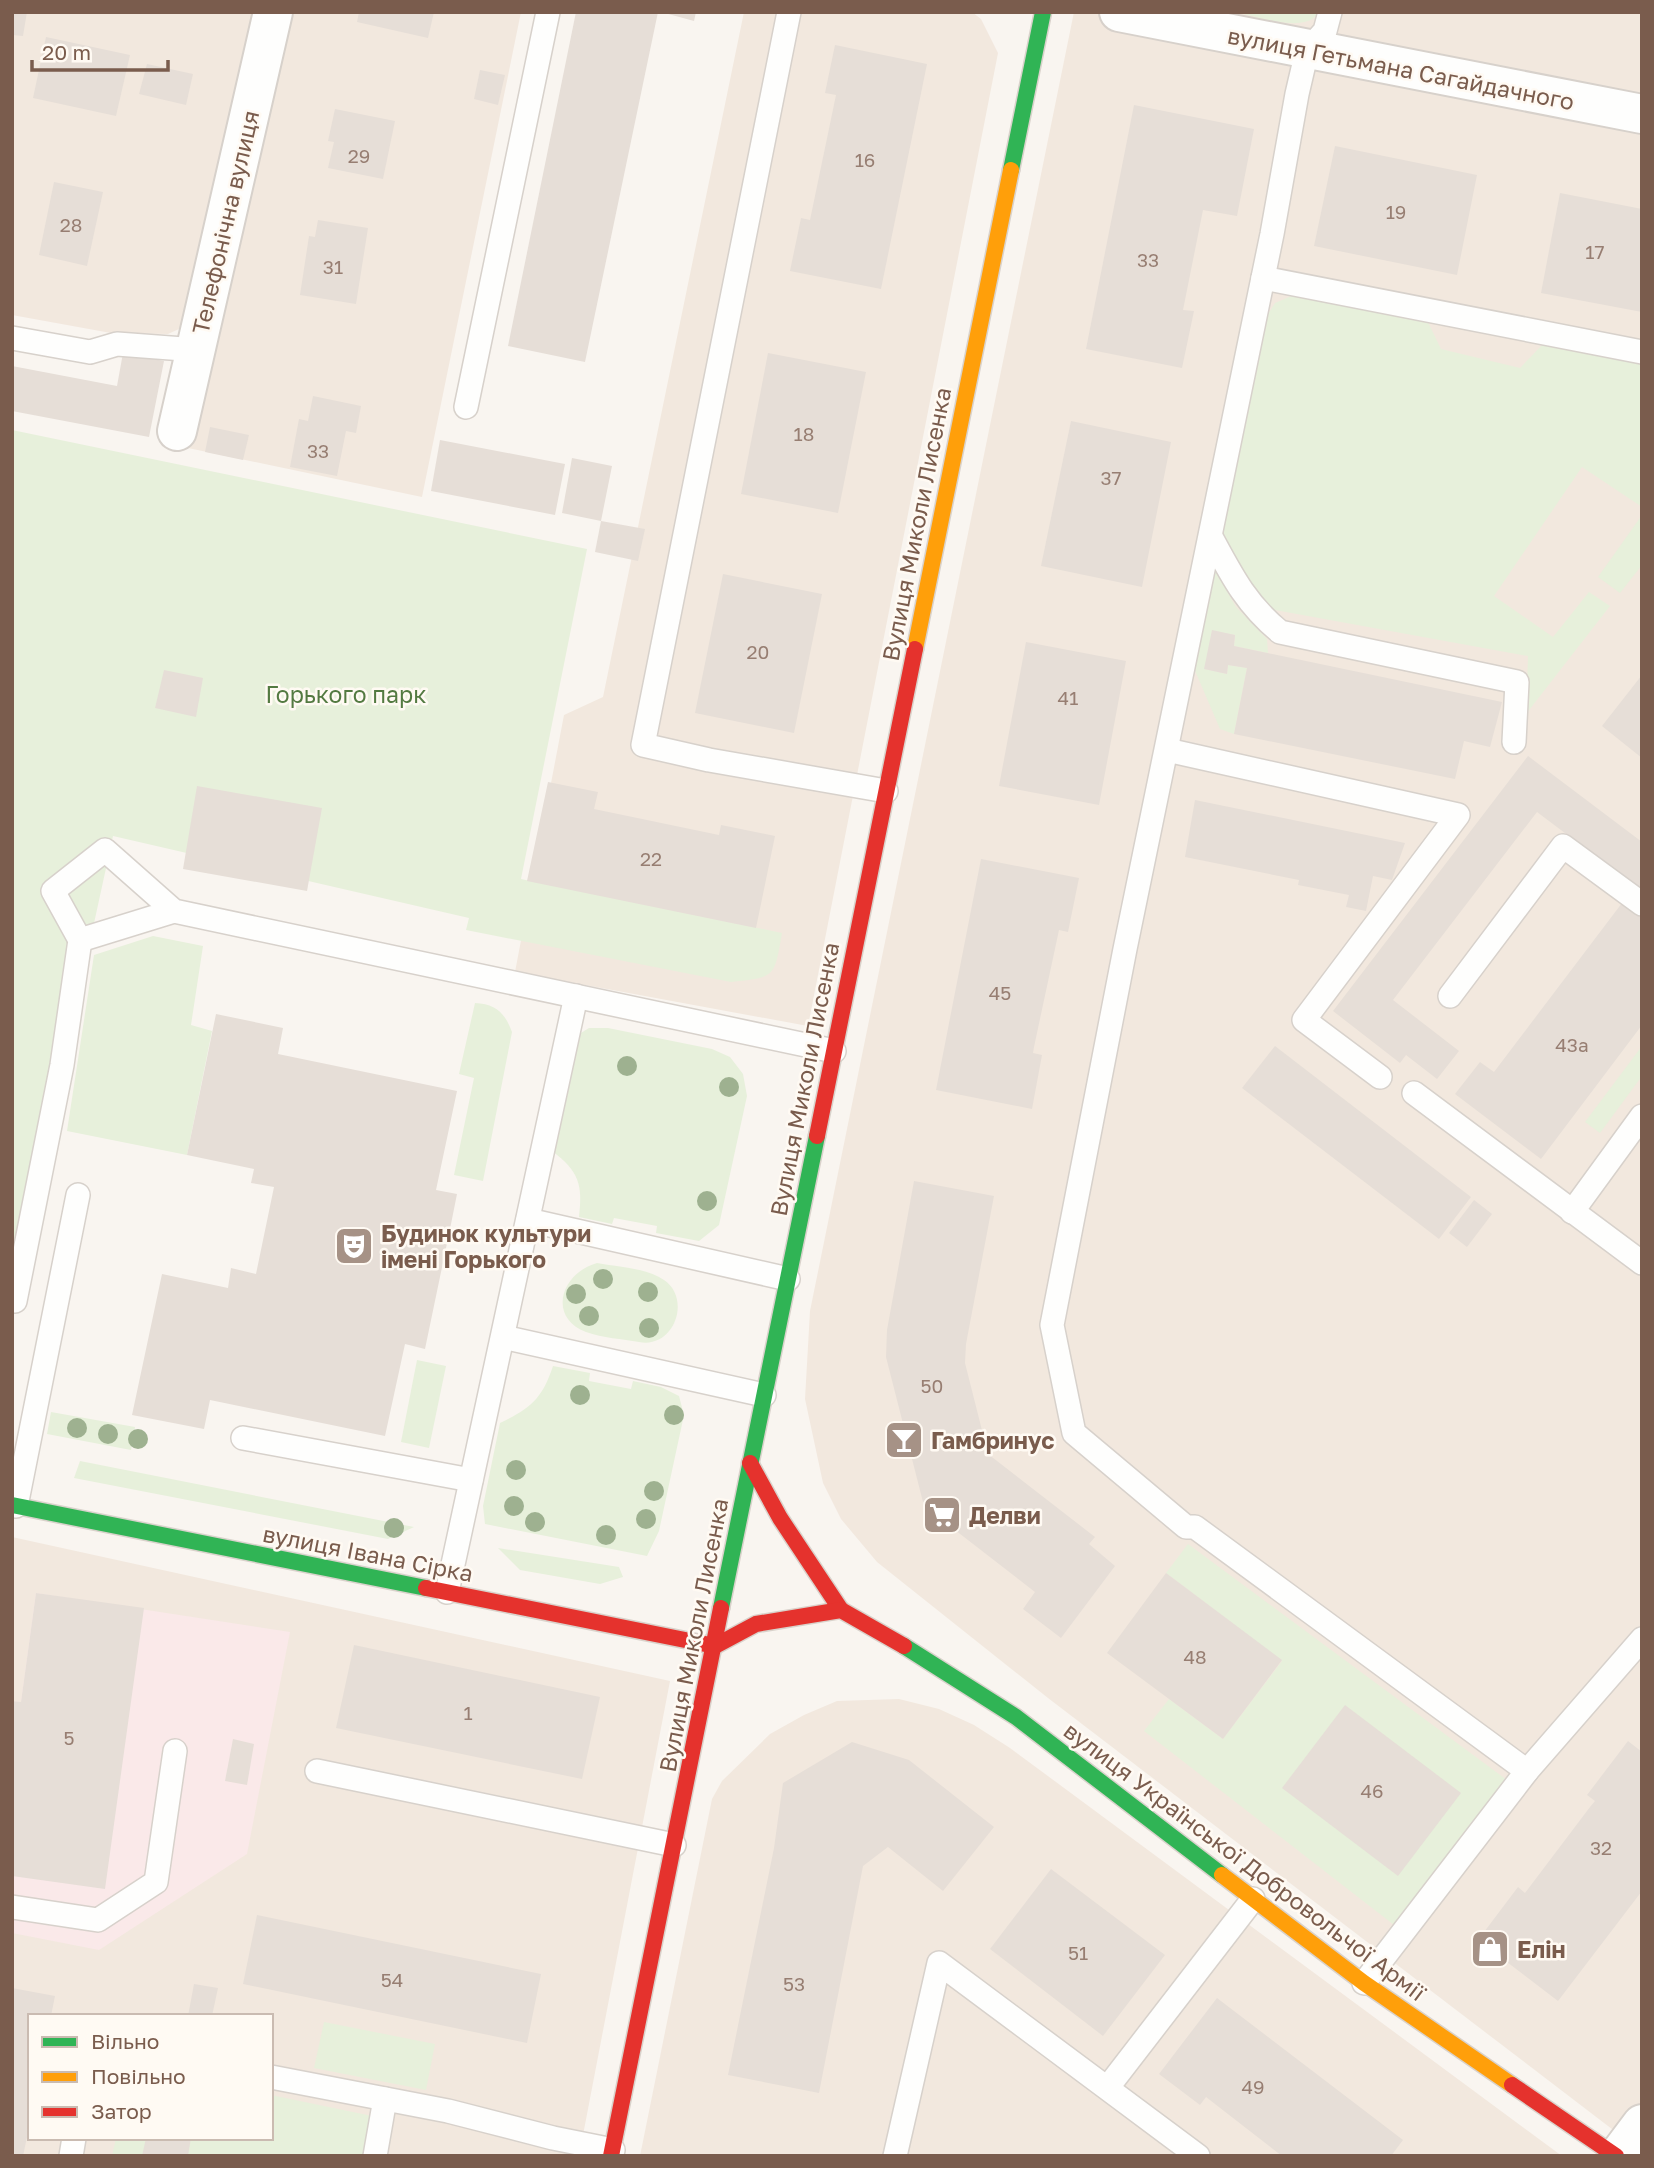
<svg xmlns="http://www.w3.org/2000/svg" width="1654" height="2168" font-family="'Golos Text',sans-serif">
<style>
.residential{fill:#f2e8de;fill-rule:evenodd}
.medical{fill:#fae9e9}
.green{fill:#e7f0db}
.building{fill:#e6ded7}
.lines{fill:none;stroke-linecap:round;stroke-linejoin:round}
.lane-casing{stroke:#d7d1cb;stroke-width:26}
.street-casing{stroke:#d7d1cb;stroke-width:42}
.fast-casing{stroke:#d9d2cb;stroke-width:19}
.slow-casing{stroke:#d9d2cb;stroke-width:19}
.jam-casing{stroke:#d9d2cb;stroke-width:19}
.lane{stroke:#fefefd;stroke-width:23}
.street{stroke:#fefefd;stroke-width:38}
.fast{stroke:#30b455;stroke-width:16}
.slow{stroke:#ff9f0a;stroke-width:16}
.jam{stroke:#e5322d;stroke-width:16}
.tree{fill:#9eb190}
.labels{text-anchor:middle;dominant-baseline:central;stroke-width:5;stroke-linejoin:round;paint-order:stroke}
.number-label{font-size:19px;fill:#977e72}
.street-label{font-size:23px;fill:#7a5c4d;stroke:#fffaf3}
.park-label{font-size:23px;fill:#537a41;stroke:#fffaf3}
.poi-label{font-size:23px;font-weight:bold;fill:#7a5c4d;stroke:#fffaf3;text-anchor:start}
</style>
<rect width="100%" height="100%" fill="#f9f5f0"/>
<!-- residential -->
<g class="residential">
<polygon points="12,12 262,12 190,319 179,329 168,334 111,333 12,315"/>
<polygon points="281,12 521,12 422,497 188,448"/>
<polygon points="744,12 972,12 981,19 998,53 808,1026 515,972 564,715 603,697"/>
<polygon points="1074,12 1642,12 1642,2152 1048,1698 877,1562 841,1519 823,1483 805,1399 810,1311"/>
<path d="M12,1537l658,144 -91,475h-567zM30,2016h241v122h-241z"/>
<polygon points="899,1699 939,1709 974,1725 1010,1748 1562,2156 640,2156 712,1799 722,1781 770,1734 804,1715 837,1701"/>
</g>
<!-- medical -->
<polygon class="medical" points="36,1593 290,1632 247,1854 99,1950 12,1933 12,1701 21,1702"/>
<!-- green -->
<g class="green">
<path d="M1235,12h84c-13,23 -62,4 -84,0z"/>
<polygon points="1294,295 1426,318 1441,349 1520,368 1545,342 1642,363 1642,507 1582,467 1494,596 1553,637 1589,592 1610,606 1526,714 1528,656 1275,610 1259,602 1221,534 1262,324 1275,303"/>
<path d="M12,430l575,119 -66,330 261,54c-8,45 -6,44 -51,49l-265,-52 3,-12 -356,-82 -101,464z"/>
<polygon points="1642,515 1642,565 1620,593 1598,577"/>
<polygon points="1213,567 1236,607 1267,639 1268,653 1234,646 1235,635 1212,631 1205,669 1227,674 1228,665 1247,668 1234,734 1220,729 1193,666"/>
<polygon points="153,936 203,946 191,1025 212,1031 187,1155 67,1131 94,955"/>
<path d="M475,1003c21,1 30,10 37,29l-29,149 -29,-6 20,-97 -15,-4z"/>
<path d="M589,1028h19l104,21 18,8 13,17 4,22 -28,129 -20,16 -43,-8 1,-7 -43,-8 -2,6 -33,-7c4,-32 0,-46 -27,-66l24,-115z"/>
<polygon points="1642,1046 1642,1076 1600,1133 1585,1122"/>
<path d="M597,1263c21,4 50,5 67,17 28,19 10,69 -25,62 -17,-3 -36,-4 -53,-10 -39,-15 -25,-59 11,-69z"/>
<polygon points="417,1360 446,1366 429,1448 401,1442"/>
<path d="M553,1366l37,7 -1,8 42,8 2,-8 28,6 18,9 5,19 -25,116 -12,25 -162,-32 -2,-18 17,-83c31,-15 42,-24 53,-57z"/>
<polygon points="51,1412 135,1427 131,1450 47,1434"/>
<polygon points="80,1461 414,1527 388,1539 74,1478"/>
<polygon points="1188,1544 1507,1780 1394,1925 1144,1731 1169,1699 1223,1739 1282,1661 1166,1573"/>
<polygon points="498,1548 619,1567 623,1577 600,1584 520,1570"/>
<polygon points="324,2022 435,2044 426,2090 314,2068"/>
<polygon points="271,2095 372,2116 364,2156 112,2156 116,2138 271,2138"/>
</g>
<!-- building -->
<g class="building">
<polygon points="12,12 27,12 23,36 12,35"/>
<polygon points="359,12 434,12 428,38 357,22"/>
<polygon points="576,12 658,12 585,362 508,346"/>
<polygon points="661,12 696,12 694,21"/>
<polygon points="46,37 130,55 116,116 33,98"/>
<polygon points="835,45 927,64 881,289 790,271 801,218 810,220 836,95 825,93"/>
<polygon points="147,64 193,74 186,105 139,94"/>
<polygon points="480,70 505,75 498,105 474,99"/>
<polygon points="1134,105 1254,129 1237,216 1203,210 1183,310 1194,311 1182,368 1086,349"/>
<polygon points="335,109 395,121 383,179 328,168 334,142 328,141"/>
<polygon points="1335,146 1477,175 1457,275 1314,246"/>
<polygon points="54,182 103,192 87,266 39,255"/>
<polygon points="1560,193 1642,209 1642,312 1541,293"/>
<polygon points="318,220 368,228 356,304 300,295 309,236 315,237"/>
<polygon points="123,353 164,361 149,437 12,411 12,366 117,386"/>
<polygon points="768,353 866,372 838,513 741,494"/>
<polygon points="313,396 361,406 356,433 346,431 337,476 290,467 299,419 308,421"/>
<polygon points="1071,421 1171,442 1142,587 1041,566"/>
<polygon points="210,427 249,435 243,460 205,452"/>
<polygon points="440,440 565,464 555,515 431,491"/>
<polygon points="572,458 612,466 601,521 562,513"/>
<polygon points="601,521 645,529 638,561 595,552"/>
<polygon points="723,574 822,594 794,733 695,713"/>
<polygon points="1212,630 1235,635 1234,646 1502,702 1490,747 1464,741 1455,779 1234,734 1247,668 1228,665 1227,674 1204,669"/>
<polygon points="1026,642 1126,661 1099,805 999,786"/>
<polygon points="164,670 203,678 196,717 155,708"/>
<polygon points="1642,675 1642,758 1602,726"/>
<polygon points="1528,756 1642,842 1642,891 1537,812 1393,1000 1459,1051 1437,1079 1406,1055 1400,1063 1333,1011"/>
<polygon points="548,782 598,792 594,809 719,835 721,825 775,836 756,928 527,881"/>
<polygon points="197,786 322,808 307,891 183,869"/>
<polygon points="1195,800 1405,843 1392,880 1373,876 1366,911 1346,907 1349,895 1298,885 1299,880 1185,857"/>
<polygon points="981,859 1079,878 1068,932 1059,930 1034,1047 1033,1053 1042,1055 1032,1109 936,1090"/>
<polygon points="1622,903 1642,918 1642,1025 1541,1159 1455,1094 1480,1062 1494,1072"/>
<polygon points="216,1014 283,1028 278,1054 457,1091 436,1190 457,1194 451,1224 425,1349 405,1344 385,1436 210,1400 204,1429 132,1415 162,1274 228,1288 231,1268 256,1274 274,1187 251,1183 254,1169 187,1155"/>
<polygon points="1275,1046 1471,1197 1439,1239 1242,1088"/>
<polygon points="914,1181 994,1196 966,1344 965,1363 988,1454 1095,1537 1089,1544 1115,1566 1061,1638 1023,1609 1035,1592 924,1506 886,1357 887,1330"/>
<polygon points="1474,1200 1492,1214 1467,1247 1449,1233"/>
<polygon points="1166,1573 1282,1660 1223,1739 1107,1653"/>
<polygon points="36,1593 144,1608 105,1889 12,1876 12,1701 21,1702"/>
<polygon points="354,1645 600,1697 582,1779 336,1728"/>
<polygon points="1345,1705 1461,1793 1398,1876 1282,1788"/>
<polygon points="233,1739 254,1744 247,1785 225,1781"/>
<polygon points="1628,1741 1642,1752 1642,1891 1558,2001 1478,1940 1518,1887 1525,1893 1590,1807 1595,1801 1587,1795"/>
<polygon points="852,1742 909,1760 994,1827 943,1891 888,1847 863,1866 819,2093 728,2075 774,1848 783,1783"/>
<polygon points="1051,1869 1165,1955 1103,2036 990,1949"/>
<polygon points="257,1915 541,1974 527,2043 243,1984"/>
<polygon points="194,1984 218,1988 212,2016 188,2016"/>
<polygon points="12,1988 55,1996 51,2016 30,2016 30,2123 23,2156 12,2156"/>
<polygon points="1217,1998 1403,2140 1391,2156 1282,2156 1206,2097 1200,2105 1159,2074"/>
<polygon points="146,2138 191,2138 188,2156 142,2156"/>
</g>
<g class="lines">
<defs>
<g id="lane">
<polyline points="789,12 643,745 709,760 886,791"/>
<polyline points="1330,12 1325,31 1307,51 1297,94 1272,234 1125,949 1052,1325 1074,1433 1186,1527 1195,1527 1527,1771 1642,1639"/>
<polyline points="1263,278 1642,352"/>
<polyline points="12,338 90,352 117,344 197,350"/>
<polyline points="466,407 548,12"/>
<path d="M1211,537c21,39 35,67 69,95l237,50 -3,60"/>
<polyline points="1167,750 1458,815 1304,1020 1380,1077"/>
<polyline points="174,911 105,850 53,891 80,940 174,911 834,1051"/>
<polyline points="1450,996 1563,846 1642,904"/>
<polyline points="1414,1093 1642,1263"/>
<polyline points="1572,1212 1642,1116"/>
<polyline points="528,1220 788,1279"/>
<polyline points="15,1301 62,1065 80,940"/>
<polyline points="503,1337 764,1395"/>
<polyline points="243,1438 471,1480"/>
<polyline points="16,1506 78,1195"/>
<polyline points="447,1592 576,996"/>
<polyline points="317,1771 674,1845"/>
<polyline points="12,1907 98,1920 156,1882 175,1751"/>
<polyline points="1364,1983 1527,1771"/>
<polyline points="271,2077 448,2111 553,2138 613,2150"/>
<polyline points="1108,2087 1253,1899"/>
<polyline points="71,2156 74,2138"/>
<polyline points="375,2156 385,2099"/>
<polyline points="895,2156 939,1963 1198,2156"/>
</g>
<g id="street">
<polyline points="1119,12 1642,114"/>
<polyline points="177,431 273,12"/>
<polyline points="1618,2156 1642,2124"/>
</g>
<g id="fast">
<polyline points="1011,170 1043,12"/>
<polyline points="12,1505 426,1588"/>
<polyline points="721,1608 817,1136"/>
<polyline points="904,1646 1016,1717 1222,1875"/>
</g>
<g id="slow">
<polyline points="915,649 1011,170"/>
<polyline points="1222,1875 1364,1983 1512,2085"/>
</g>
<g id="jam">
<polyline points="817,1136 915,649"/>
<polyline points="750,1463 780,1518 841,1610"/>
<polyline points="426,1588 715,1646 756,1624 841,1610 904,1646"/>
<polyline points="1512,2085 1616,2156"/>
<polyline points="611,2156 721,1608"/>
</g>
</defs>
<!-- lane casing -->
<use href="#lane" class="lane-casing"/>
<!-- street casing -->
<use href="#street" class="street-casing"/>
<!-- fast casing -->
<use href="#fast" class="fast-casing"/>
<!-- slow casing -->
<use href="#slow" class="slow-casing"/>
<!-- jam casing -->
<use href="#jam" class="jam-casing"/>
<!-- lane -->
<use href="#lane" class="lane"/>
<!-- street -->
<use href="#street" class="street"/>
<!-- fast -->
<use href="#fast" class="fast"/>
<!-- slow -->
<use href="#slow" class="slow"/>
<!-- jam -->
<use href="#jam" class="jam"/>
</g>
<!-- trees -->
<g class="tree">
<circle cx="627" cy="1066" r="10"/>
<circle cx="729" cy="1087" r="10"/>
<circle cx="707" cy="1201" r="10"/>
<circle cx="603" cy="1279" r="10"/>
<circle cx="648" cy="1292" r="10"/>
<circle cx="576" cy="1294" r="10"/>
<circle cx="589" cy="1316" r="10"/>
<circle cx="649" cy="1328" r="10"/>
<circle cx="580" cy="1395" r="10"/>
<circle cx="674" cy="1415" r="10"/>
<circle cx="77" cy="1428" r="10"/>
<circle cx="108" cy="1434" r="10"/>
<circle cx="138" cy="1439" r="10"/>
<circle cx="516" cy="1470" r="10"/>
<circle cx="654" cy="1491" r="10"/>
<circle cx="514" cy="1506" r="10"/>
<circle cx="646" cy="1519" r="10"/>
<circle cx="535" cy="1522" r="10"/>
<circle cx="394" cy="1528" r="10"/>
<circle cx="606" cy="1535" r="10"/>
</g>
<!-- icons -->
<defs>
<symbol id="theatre-square" viewBox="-11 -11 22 22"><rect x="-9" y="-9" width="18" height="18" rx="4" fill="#a69286" stroke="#fffaf3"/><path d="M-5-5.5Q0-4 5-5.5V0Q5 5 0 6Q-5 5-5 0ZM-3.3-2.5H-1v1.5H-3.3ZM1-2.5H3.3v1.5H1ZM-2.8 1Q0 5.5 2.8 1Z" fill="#fff"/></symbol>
<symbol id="bar-square" viewBox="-11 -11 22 22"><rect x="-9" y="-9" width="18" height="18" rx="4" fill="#a69286" stroke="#fffaf3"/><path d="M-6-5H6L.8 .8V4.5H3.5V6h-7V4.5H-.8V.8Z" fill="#fff"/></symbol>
<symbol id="supermarket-square" viewBox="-11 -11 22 22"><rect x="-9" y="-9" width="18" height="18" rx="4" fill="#a69286" stroke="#fffaf3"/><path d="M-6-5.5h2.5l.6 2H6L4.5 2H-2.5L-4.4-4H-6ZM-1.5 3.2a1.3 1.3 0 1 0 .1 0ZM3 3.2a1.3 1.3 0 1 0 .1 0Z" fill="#fff"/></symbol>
<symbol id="shop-square" viewBox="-11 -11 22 22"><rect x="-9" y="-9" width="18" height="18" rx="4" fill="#a69286" stroke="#fffaf3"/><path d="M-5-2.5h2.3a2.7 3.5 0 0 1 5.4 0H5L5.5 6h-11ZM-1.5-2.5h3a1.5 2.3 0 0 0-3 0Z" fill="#fff"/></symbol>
</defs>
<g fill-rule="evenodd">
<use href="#theatre-square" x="332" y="1224" width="44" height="44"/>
<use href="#bar-square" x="882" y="1418" width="44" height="44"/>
<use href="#supermarket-square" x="920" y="1493" width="44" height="44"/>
<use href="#shop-square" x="1468" y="1927" width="44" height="44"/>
</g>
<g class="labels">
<!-- number labels -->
<g class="number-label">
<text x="359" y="155">29</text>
<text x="865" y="159">16</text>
<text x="1396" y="211">19</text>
<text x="71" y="224">28</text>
<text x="1595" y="251">17</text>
<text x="1148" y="259">33</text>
<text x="333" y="266">31</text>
<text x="804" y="433">18</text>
<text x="318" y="450">33</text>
<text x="1111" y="477">37</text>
<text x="758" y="651">20</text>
<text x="1068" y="697">41</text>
<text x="651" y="858">22</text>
<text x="1000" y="992">45</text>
<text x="1572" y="1044">43а</text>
<text x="932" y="1385">50</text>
<text x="1195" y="1656">48</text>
<text x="468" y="1712">1</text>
<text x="69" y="1737">5</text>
<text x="1372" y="1790">46</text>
<text x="1601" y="1847">32</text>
<text x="1078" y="1952">51</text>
<text x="392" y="1979">54</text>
<text x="794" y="1983">53</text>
<text x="1253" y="2086">49</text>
</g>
<!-- street labels -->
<g class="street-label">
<text transform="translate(1401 68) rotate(11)">вулиця Гетьмана Сагайдачного</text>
<text transform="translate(225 222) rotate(-77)">Телефонічна вулиця</text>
<text transform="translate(916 524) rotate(-79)">Вулиця Миколи Лисенка</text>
<text transform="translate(804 1079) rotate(-79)">Вулиця Миколи Лисенка</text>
<text transform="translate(368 1553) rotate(11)">вулиця Івана Сірка</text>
<text transform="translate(693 1635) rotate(-79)">Вулиця Миколи Лисенка</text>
<text transform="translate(1245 1861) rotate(37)">вулиця Української Добровольчої Армії</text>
</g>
<!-- park labels -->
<g class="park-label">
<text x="346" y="694">Горького парк</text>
</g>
<!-- poi labels -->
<g class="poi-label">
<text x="381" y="1233">Будинок культури<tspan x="381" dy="26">імені Горького</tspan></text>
<text x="931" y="1440">Гамбринус</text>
<text x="969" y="1515">Делви</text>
<text x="1517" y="1949">Елін</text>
</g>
</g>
<!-- border -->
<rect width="1654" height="2168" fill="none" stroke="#7a5c4d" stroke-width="28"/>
<!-- legend -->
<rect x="28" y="2014" width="245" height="126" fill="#fffaf3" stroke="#cabbb1" stroke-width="2"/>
<rect x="42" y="2037" width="35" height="10" fill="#30b455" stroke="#cabbb1" stroke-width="2"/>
<text x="91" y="2049" font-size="21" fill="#7a5c4d">Вільно</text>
<rect x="42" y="2072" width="35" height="10" fill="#ff9f0a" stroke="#cabbb1" stroke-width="2"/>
<text x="91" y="2084" font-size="21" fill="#7a5c4d">Повільно</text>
<rect x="42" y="2107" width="35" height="10" fill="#e5322d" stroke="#cabbb1" stroke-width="2"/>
<text x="91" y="2119" font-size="21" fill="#7a5c4d">Затор</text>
<!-- scale -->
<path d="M32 60v10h136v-10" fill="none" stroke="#7a5c4d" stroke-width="3.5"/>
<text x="42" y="60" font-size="21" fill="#7a5c4d" stroke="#fffaf3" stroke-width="5" paint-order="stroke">20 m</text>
</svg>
